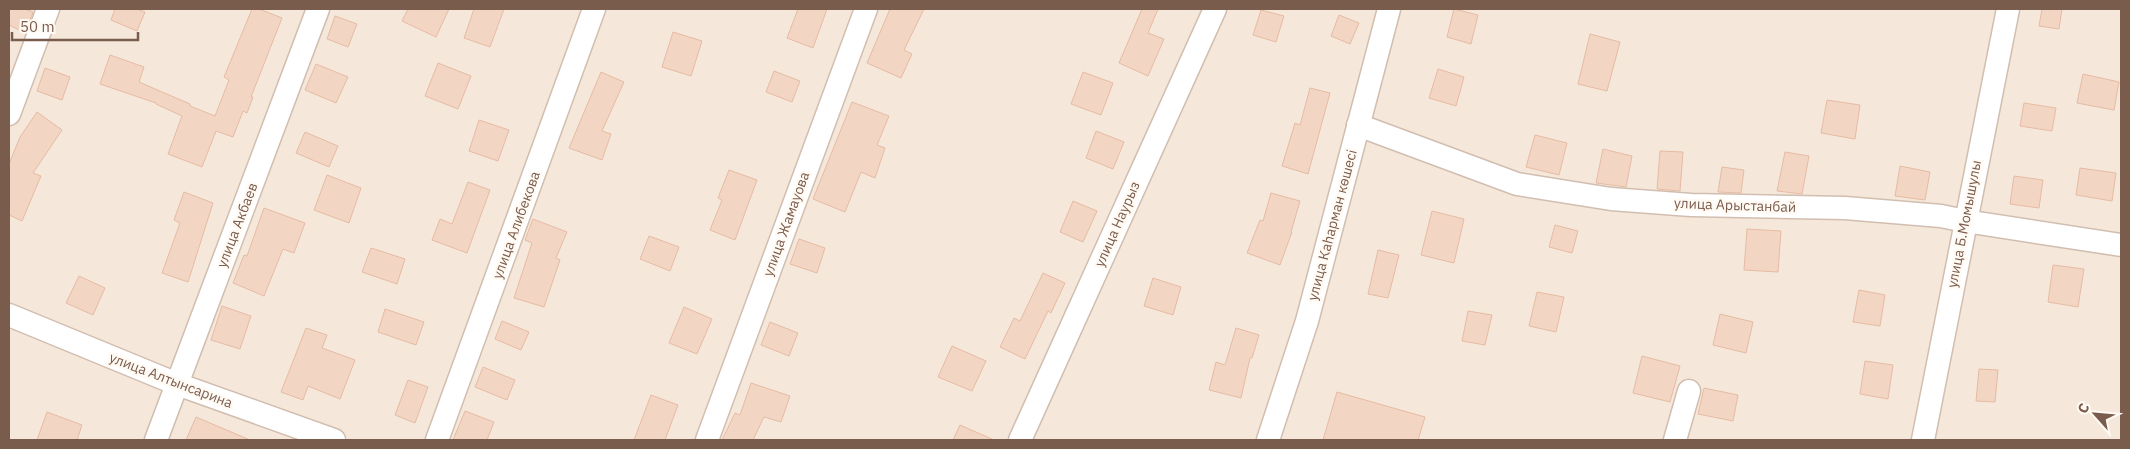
<svg xmlns="http://www.w3.org/2000/svg" width="2130" height="449" font-family="'IBM Plex Sans',sans-serif">
<style>
.residential{fill:#f5e8da}
.building{fill:#f3d5c3;stroke:#e6bba3}
.lines{fill:none;stroke-linecap:round;stroke-linejoin:round}
.minor-casing{stroke:#d1beb0;stroke-width:25}
.minor{stroke:#fff;stroke-width:22}
.labels{text-anchor:middle;dominant-baseline:central;stroke-width:5;stroke-linejoin:round;paint-order:stroke}
.street-label{font-size:14px;fill:#7a5c4d;stroke:#fffaf3}
</style>
<rect width="100%" height="100%" fill="#fdf6ec"/>
<!-- residential -->
<rect class="residential" x="9" y="9" width="2112" height="431"/>
<!-- building -->
<g class="building">
<polygon points="9,9 25,9 33,12 25,33 9,25"/>
<polygon points="115,9 137,9 145,12 137,31 111,20"/>
<polygon points="252,9 259,9 282,18 251,97 253,97 247,113 243,111 233,137 216,131 202,167 168,154 182,116 156,104 156,103 100,84 110,55 144,67 139,82 190,104 190,106 215,116 229,80 224,77"/>
<polygon points="408,9 449,9 436,37 402,21"/>
<polygon points="474,9 504,9 490,47 464,38"/>
<polygon points="798,9 827,9 813,48 787,38"/>
<polygon points="890,9 924,9 904,50 912,54 901,78 867,63"/>
<polygon points="1142,9 1158,9 1148,33 1164,39 1148,76 1119,63"/>
<polygon points="1454,9 1478,15 1471,44 1447,37"/>
<polygon points="2042,9 2062,9 2059,29 2039,26"/>
<polygon points="1261,10 1284,16 1276,42 1253,35"/>
<polygon points="1339,15 1359,23 1350,44 1331,36"/>
<polygon points="335,16 357,24 348,47 327,39"/>
<polygon points="673,32 702,41 691,76 662,67"/>
<polygon points="1590,34 1620,42 1607,91 1578,84"/>
<polygon points="438,63 471,76 458,109 425,96"/>
<polygon points="316,64 348,77 336,103 305,90"/>
<polygon points="45,68 70,77 62,100 37,91"/>
<polygon points="1438,69 1464,77 1456,106 1429,98"/>
<polygon points="774,71 800,81 792,102 766,92"/>
<polygon points="601,72 624,82 602,131 611,134 602,160 569,148"/>
<polygon points="1083,72 1113,83 1101,115 1071,104"/>
<polygon points="2083,74 2119,82 2114,110 2077,103"/>
<polygon points="1310,88 1330,93 1308,174 1282,166 1295,123 1300,125"/>
<polygon points="1827,100 1860,105 1855,139 1821,133"/>
<polygon points="852,102 889,116 877,145 885,148 875,178 861,172 845,212 813,199"/>
<polygon points="2024,103 2056,108 2052,131 2020,126"/>
<polygon points="37,112 62,130 33,173 41,176 22,221 9,215 9,164 20,137"/>
<polygon points="479,120 509,130 498,161 469,151"/>
<polygon points="1096,131 1124,142 1113,169 1086,158"/>
<polygon points="305,132 338,146 329,167 296,153"/>
<polygon points="1535,135 1567,143 1559,175 1526,167"/>
<polygon points="1603,149 1632,156 1626,187 1596,183"/>
<polygon points="1660,151 1683,152 1680,191 1657,189"/>
<polygon points="1785,152 1809,156 1802,194 1777,191"/>
<polygon points="1900,166 1930,172 1925,200 1895,196"/>
<polygon points="1722,167 1744,170 1741,193 1718,192"/>
<polygon points="2080,168 2116,173 2112,201 2076,195"/>
<polygon points="729,170 757,180 735,240 710,230 722,200 718,198"/>
<polygon points="327,175 361,188 349,223 314,210"/>
<polygon points="2014,176 2043,180 2039,208 2010,204"/>
<polygon points="468,182 490,190 467,253 432,240 440,219 452,224"/>
<polygon points="184,192 213,203 188,282 162,273 180,223 174,220"/>
<polygon points="1271,193 1300,201 1291,232 1292,232 1280,265 1247,253 1260,220 1263,221"/>
<polygon points="1073,201 1097,211 1083,242 1060,232"/>
<polygon points="264,208 305,223 294,253 283,249 264,296 233,283 244,255 247,256"/>
<polygon points="1432,211 1464,219 1454,263 1421,255"/>
<polygon points="533,219 567,232 556,258 560,260 544,307 514,298 532,243 525,240"/>
<polygon points="1555,225 1578,231 1572,253 1549,247"/>
<polygon points="1747,229 1781,231 1778,272 1744,270"/>
<polygon points="649,236 679,247 670,271 640,259"/>
<polygon points="799,239 825,248 817,273 790,264"/>
<polygon points="371,248 405,259 397,284 362,272"/>
<polygon points="1378,250 1399,255 1388,298 1368,294"/>
<polygon points="2053,265 2084,269 2078,307 2048,302"/>
<polygon points="1043,273 1065,283 1051,313 1048,311 1025,359 1000,347 1014,318 1020,321"/>
<polygon points="79,276 105,288 93,315 66,303"/>
<polygon points="1153,278 1181,287 1173,315 1144,306"/>
<polygon points="1859,290 1885,295 1880,326 1853,322"/>
<polygon points="1537,292 1564,297 1556,332 1529,326"/>
<polygon points="222,306 251,316 240,349 211,340"/>
<polygon points="684,307 712,319 697,354 669,343"/>
<polygon points="385,309 424,322 416,345 378,332"/>
<polygon points="1468,311 1492,315 1485,345 1462,341"/>
<polygon points="1720,314 1753,322 1746,353 1713,345"/>
<polygon points="502,321 529,332 521,350 495,339"/>
<polygon points="770,322 798,333 789,356 761,345"/>
<polygon points="306,328 327,335 322,348 355,360 340,399 308,386 303,400 281,392"/>
<polygon points="1236,328 1259,335 1252,358 1250,358 1241,398 1209,390 1216,362 1225,365"/>
<polygon points="952,346 986,361 972,391 938,377"/>
<polygon points="1642,356 1680,366 1670,402 1633,393"/>
<polygon points="1865,361 1893,365 1888,399 1860,394"/>
<polygon points="483,367 515,380 507,400 475,387"/>
<polygon points="1979,369 1998,370 1995,402 1976,401"/>
<polygon points="408,380 428,387 415,423 395,415"/>
<polygon points="751,383 790,396 781,422 764,417 753,440 722,440 735,413 740,415"/>
<polygon points="1704,388 1738,395 1733,421 1698,414"/>
<polygon points="1337,392 1425,417 1418,440 1323,440"/>
<polygon points="651,395 678,405 665,440 634,440"/>
<polygon points="465,411 494,422 487,440 453,440"/>
<polygon points="47,412 82,425 77,440 37,440"/>
<polygon points="196,417 250,440 186,440"/>
<polygon points="960,425 994,440 953,440"/>
</g>
<g class="lines">
<defs>
<g id="minor">
<polyline points="9,114 48,9"/>
<polyline points="1358,125 1517,184 1611,199 1691,205 1845,208 1941,216 1965,221 2121,245"/>
<polyline points="9,315 177,384 334,440"/>
<polyline points="156,440 318,9"/>
<polyline points="437,440 594,9"/>
<polyline points="707,440 866,9"/>
<polyline points="1020,440 1215,9"/>
<polyline points="1268,440 1307,321 1389,9"/>
<polyline points="1675,440 1689,391"/>
<polyline points="1923,440 2008,9"/>
</g>
</defs>
<!-- minor casing -->
<use href="#minor" class="minor-casing"/>
<!-- minor -->
<use href="#minor" class="minor"/>
</g>
<g class="labels">
<!-- street labels -->
<g class="street-label">
<text transform="translate(1735 205) rotate(2)">улица Арыстанбай</text>
<text transform="translate(786 224) rotate(-70)">улица Жамауова</text>
<text transform="translate(1117 224) rotate(-66)">улица Наурыз</text>
<text transform="translate(1964 224) rotate(-79)">улица Б.Момышулы</text>
<text transform="translate(237 225) rotate(-69)">улица Акбаев</text>
<text transform="translate(516 225) rotate(-70)">улица Алибекова</text>
<text transform="translate(1332 225) rotate(-75)">улица Каһарман көшесі</text>
<text transform="translate(171 380) rotate(21)">улица Алтынсарина</text>
</g>
</g>
<!-- border -->
<rect width="2130" height="449" fill="none" stroke="#7a5c4d" stroke-width="20"/>
<!-- north arrow -->
<g transform="translate(2095 414) rotate(297)" stroke="#fffaf3" stroke-width="4" paint-order="stroke">
<path d="M0-4L9 19L0 12L-9 19Z" fill="#7a5c4d"/>
<text y="-8" font-size="14" font-weight="bold" text-anchor="middle" fill="#7a5c4d">С</text>
</g>
<!-- scale -->
<path d="M12 32v8h126v-8" fill="none" stroke="#7a5c4d" stroke-width="2.5"/>
<text x="20" y="32" font-size="15" fill="#7a5c4d" stroke="#fffaf3" stroke-width="4" paint-order="stroke">50 m</text>
</svg>
